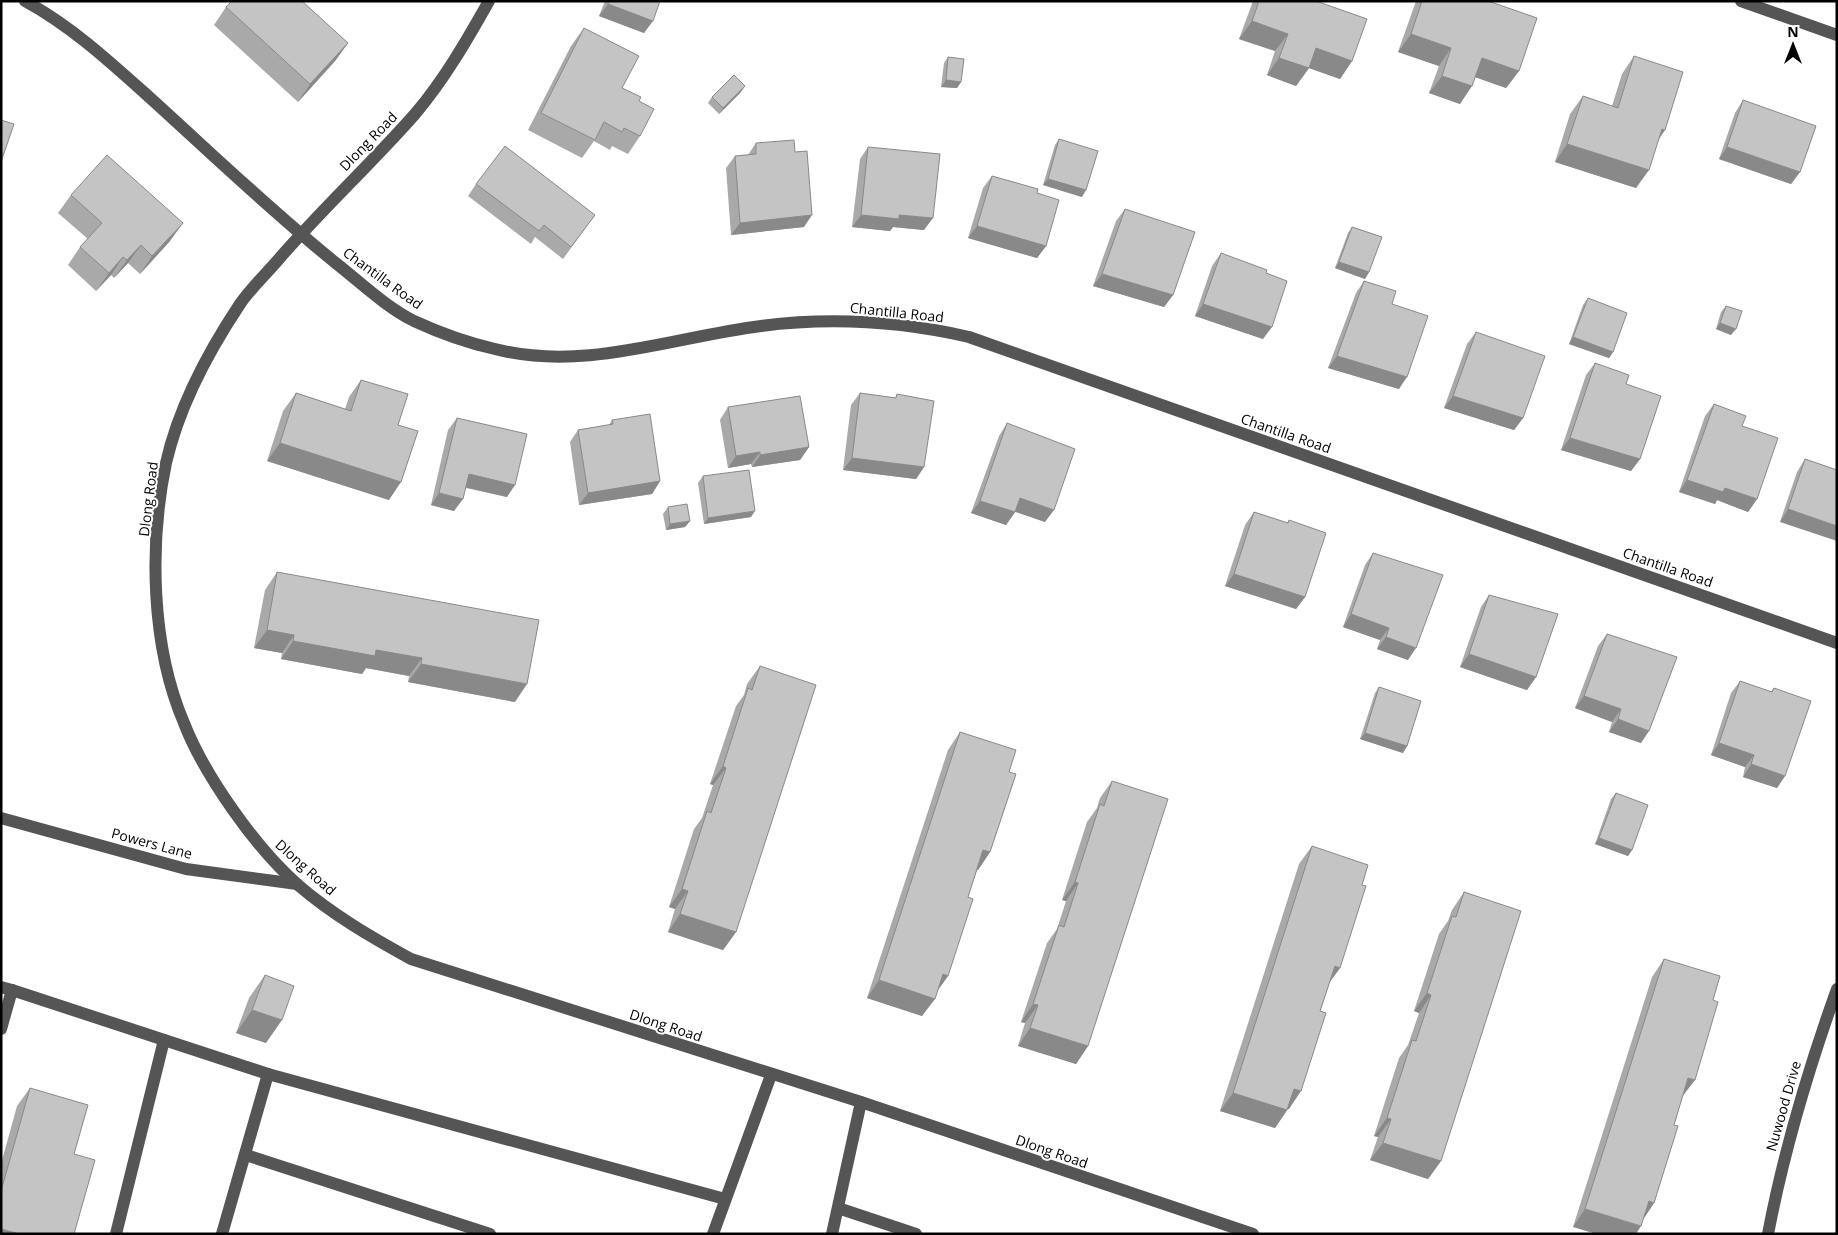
<svg xmlns="http://www.w3.org/2000/svg" width="1838" height="1235" font-family="'Open Sans',sans-serif">
<style>
.lines{fill:none;stroke-linecap:round;stroke-linejoin:round}
.minor{stroke:#555;stroke-width:12}
.wall{fill:#a9a9a9}
.shaded-wall{fill:#898989}
.building{fill:#c4c4c4;stroke:#898989}
.labels{text-anchor:middle;dominant-baseline:central;stroke-width:4;stroke-linejoin:round;paint-order:stroke}
.street-label{font-size:14px;fill:#000;stroke:#fff}
</style>
<rect width="100%" height="100%" fill="#fff"/>
<g class="lines">
<!-- minor -->
<g class="minor">
<path d="M25,1c46,25 84,60 123,95 62,56 123,115 189,168 24,19 49,43 77,57 26,12 54,22 81,28 89,23 178,-12 266,-23 70,-9 138,-5 208,11l868,306"/>
<path d="M489,1c-22,39 -45,79 -74,113 -44,50 -93,95 -137,146 -12,14 -27,28 -38,44 -32,48 -61,102 -74,159 -17,81 -15,183 18,260 12,31 30,60 49,87 19,27 40,53 65,75 35,30 73,52 113,74l450,143 392,132"/>
<polyline points="1741,1 1837,35"/>
<polyline points="1,818 186,869 297,884"/>
<polyline points="1,987 12,990 1,1029"/>
<polyline points="12,990 268,1074"/>
<polyline points="246,1155 490,1234"/>
<polyline points="838,1208 916,1234"/>
<polyline points="116,1234 164,1040"/>
<polyline points="222,1234 268,1074 725,1199"/>
<polyline points="713,1234 771,1075"/>
<polyline points="832,1234 861,1102"/>
<path d="M1768,1234c16,-84 40,-164 69,-245"/>
</g>
</g>
<!-- wall -->
<g class="wall">
<polygon points="605,1 660,1 644,33 599,16"/>
<polygon points="1253,1 1316,1 1352,61 1340,79 1309,68 1296,86 1267,75 1275,51 1239,39"/>
<polygon points="1416,1 1488,1 1519,71 1506,88 1475,77 1460,104 1429,93 1439,66 1398,52"/>
<polygon points="226,7 348,43 335,61 298,102 214,25"/>
<polygon points="584,28 622,88 639,101 640,136 628,154 612,146 610,150 594,141 582,158 528,130 571,46"/>
<polygon points="1634,56 1659,138 1636,188 1555,162 1570,114 1583,96 1612,106 1622,74"/>
<polygon points="948,57 961,82 957,88 941,87 944,63"/>
<polygon points="745,86 740,93 719,114 708,103 712,97"/>
<polygon points="1743,100 1800,172 1791,184 1719,159 1735,113"/>
<polygon points="1059,139 1082,197 1043,185 1055,145"/>
<polygon points="756,143 804,227 731,235 726,168 735,156 748,155"/>
<polygon points="868,147 924,230 893,227 890,231 852,227 860,159"/>
<polygon points="992,176 1037,193 1046,246 1037,258 968,238 983,188"/>
<polygon points="476,184 595,215 563,259 535,237 531,244 468,196"/>
<polygon points="71,195 170,241 140,274 128,263 114,278 111,275 96,291 68,265 80,247 88,239 58,213"/>
<polygon points="1125,209 1173,295 1164,307 1093,286 1116,221"/>
<polygon points="1352,227 1369,272 1365,279 1335,268 1348,233"/>
<polygon points="1221,253 1266,273 1263,339 1195,316 1212,266"/>
<polygon points="1364,281 1392,304 1399,389 1328,368 1356,293"/>
<polygon points="1588,298 1613,352 1609,358 1569,344 1583,305"/>
<polygon points="1726,306 1731,335 1716,329 1721,312"/>
<polygon points="1476,332 1523,418 1514,430 1444,408 1467,344"/>
<polygon points="1595,363 1626,384 1640,459 1631,471 1561,450 1586,375"/>
<polygon points="361,380 398,425 389,500 267,461 283,411 296,393 345,409 349,397"/>
<polygon points="860,393 895,398 897,394 924,467 916,479 843,470 851,405"/>
<polygon points="1714,404 1742,426 1757,499 1748,512 1717,500 1715,504 1679,492 1705,416"/>
<polygon points="728,407 809,447 800,460 752,467 751,464 728,468 720,420"/>
<polygon points="457,418 507,497 466,488 454,511 431,505 448,430"/>
<polygon points="612,420 660,481 652,494 579,505 570,442 578,430 609,425"/>
<polygon points="1007,423 1045,522 1015,512 1006,525 971,513 999,436"/>
<polygon points="1805,459 1837,470 1780,522 1797,472"/>
<polygon points="703,476 751,517 704,524 698,483"/>
<polygon points="668,507 690,521 685,527 666,530 663,514"/>
<polygon points="1254,512 1287,523 1289,520 1305,597 1296,609 1225,586 1245,525"/>
<polygon points="1373,553 1408,660 1377,649 1380,640 1343,627 1365,565"/>
<polygon points="277,572 515,702 408,682 409,676 366,668 362,674 281,659 282,653 254,648 265,590"/>
<polygon points="1489,595 1536,677 1527,690 1460,667 1481,607"/>
<polygon points="1607,634 1641,743 1609,732 1612,722 1575,708 1598,646"/>
<polygon points="760,666 736,932 723,950 668,932 675,909 669,907 694,829 702,818 713,785 710,784 736,706 744,695 747,684"/>
<polygon points="1740,681 1771,692 1774,688 1785,776 1777,788 1743,777 1745,767 1711,755 1731,693"/>
<polygon points="1379,687 1407,746 1403,753 1360,739 1375,693"/>
<polygon points="960,732 1009,772 990,852 978,870 977,870 968,897 948,976 938,990 922,1016 867,998 948,750"/>
<polygon points="1112,781 1088,1046 1076,1064 1018,1046 1025,1023 1021,1022 1047,943 1057,929 1066,901 1062,900 1087,822 1097,808 1100,798"/>
<polygon points="1616,793 1632,850 1628,856 1595,844 1611,799"/>
<polygon points="1312,846 1362,885 1340,968 1330,981 1289,1109 1288,1109 1275,1128 1220,1111 1299,864"/>
<polygon points="1464,892 1441,1161 1428,1179 1370,1160 1378,1137 1374,1136 1399,1058 1408,1045 1419,1013 1414,1011 1439,934 1448,921 1452,910"/>
<polygon points="1664,959 1682,1097 1674,1125 1654,1203 1644,1218 1573,1227 1652,977"/>
<polygon points="265,975 266,1043 236,1033 249,998"/>
<polygon points="30,1088 74,1154 1,1234 1,1164 17,1106"/>
</g>
<!-- shaded-wall -->
<g class="shaded-wall">
<polygon points="608,4 653,21 644,33 599,16"/>
<polygon points="1252,21 1288,34 1275,51 1239,39"/>
<polygon points="1411,34 1451,48 1439,66 1398,52"/>
<polygon points="348,43 335,61 298,102 310,84"/>
<polygon points="1316,48 1352,61 1340,79 1309,68 1296,86 1267,75 1279,58"/>
<polygon points="1482,58 1519,71 1506,88 1469,75"/>
<polygon points="1442,76 1472,86 1460,104 1429,93"/>
<polygon points="946,80 961,82 957,88 941,87"/>
<polygon points="745,86 740,93 719,114 723,108"/>
<polygon points="1662,129 1665,130 1653,148"/>
<polygon points="1567,144 1649,170 1636,188 1555,162"/>
<polygon points="1727,147 1800,172 1791,184 1719,159"/>
<polygon points="1048,179 1086,190 1082,197 1043,185"/>
<polygon points="812,215 804,227 731,235 740,223"/>
<polygon points="861,215 899,215 933,218 924,230 893,227 890,231 852,227"/>
<polygon points="183,223 170,241 140,274 152,256"/>
<polygon points="977,226 1046,246 1037,258 968,238"/>
<polygon points="141,245 128,263 114,278 127,260"/>
<polygon points="123,257 111,275 96,291 109,273"/>
<polygon points="1339,262 1369,272 1365,279 1335,268"/>
<polygon points="1102,274 1173,295 1164,307 1093,286"/>
<polygon points="1203,304 1272,327 1263,339 1195,316"/>
<polygon points="1720,323 1736,329 1731,335 1716,329"/>
<polygon points="1573,337 1613,352 1609,358 1569,344"/>
<polygon points="1337,356 1407,377 1399,389 1328,368"/>
<polygon points="1453,396 1523,418 1514,430 1444,408"/>
<polygon points="1570,438 1640,459 1631,471 1561,450"/>
<polygon points="280,443 401,482 389,500 267,461"/>
<polygon points="809,447 800,460 752,467 760,455"/>
<polygon points="760,452 751,464 728,468 736,456"/>
<polygon points="852,458 924,467 916,479 843,470"/>
<polygon points="469,474 515,485 507,497 460,486"/>
<polygon points="1687,480 1725,488 1757,499 1748,512 1717,500 1715,504 1679,492"/>
<polygon points="660,481 652,494 579,505 588,493"/>
<polygon points="439,493 463,499 454,511 431,505"/>
<polygon points="1020,498 1054,510 1045,522 1011,510"/>
<polygon points="980,501 1015,512 1006,525 971,513"/>
<polygon points="1788,509 1837,526 1837,541 1780,522"/>
<polygon points="755,511 751,517 704,524 708,518"/>
<polygon points="690,521 685,527 666,530 670,524"/>
<polygon points="1234,574 1305,597 1296,609 1225,586"/>
<polygon points="1351,614 1389,628 1380,640 1343,627"/>
<polygon points="267,630 294,635 282,653 254,648"/>
<polygon points="1386,637 1416,648 1408,660 1377,649"/>
<polygon points="293,641 376,650 422,658 409,676 366,668 362,674 281,659"/>
<polygon points="1469,654 1536,677 1527,690 1460,667"/>
<polygon points="421,664 527,684 515,702 408,682"/>
<polygon points="1584,696 1621,709 1612,722 1575,708"/>
<polygon points="1618,719 1649,731 1641,743 1609,732"/>
<polygon points="1365,733 1407,746 1403,753 1360,739"/>
<polygon points="1719,743 1754,755 1745,767 1711,755"/>
<polygon points="1751,764 1785,776 1777,788 1743,777"/>
<polygon points="723,766 726,768 713,785 710,784"/>
<polygon points="1599,838 1632,850 1628,856 1595,844"/>
<polygon points="983,850 990,852 978,870 971,868"/>
<polygon points="1075,882 1078,883 1066,901 1062,900"/>
<polygon points="682,889 688,891 675,909 669,907"/>
<polygon points="680,914 736,932 723,950 668,932"/>
<polygon points="1335,966 1340,968 1327,986"/>
<polygon points="943,974 948,976 935,994"/>
<polygon points="879,980 935,999 922,1016 867,998"/>
<polygon points="1427,993 1431,995 1419,1013 1414,1011"/>
<polygon points="1033,1004 1038,1005 1025,1023 1021,1022"/>
<polygon points="252,1010 282,1020 266,1043 236,1033"/>
<polygon points="1030,1028 1088,1046 1076,1064 1018,1046"/>
<polygon points="1688,1078 1695,1080 1682,1097"/>
<polygon points="1294,1089 1301,1091 1289,1109 1282,1107"/>
<polygon points="1233,1093 1287,1110 1275,1128 1220,1111"/>
<polygon points="1387,1118 1391,1119 1378,1137 1374,1136"/>
<polygon points="1383,1143 1441,1161 1428,1179 1370,1160"/>
<polygon points="1649,1201 1654,1203 1642,1221"/>
<polygon points="1585,1209 1641,1226 1636,1234 1596,1234 1573,1227"/>
<polygon points="1,1229 20,1234 1,1234"/>
</g>
<!-- building -->
<g class="building">
<polygon points="232,1 302,1 348,43 310,84 226,7"/>
<polygon points="609,1 660,1 653,21 608,4"/>
<polygon points="1259,1 1316,1 1367,19 1352,61 1316,48 1309,68 1279,58 1288,34 1252,21"/>
<polygon points="1422,1 1488,1 1537,18 1519,71 1482,58 1472,86 1442,76 1451,48 1411,34"/>
<polygon points="584,28 639,56 622,88 641,97 639,101 654,109 640,136 624,128 622,132 604,122 595,140 541,113"/>
<polygon points="1634,56 1683,72 1665,130 1662,129 1649,170 1567,144 1583,96 1618,108"/>
<polygon points="948,57 964,59 961,82 946,80"/>
<polygon points="734,75 745,86 723,108 712,97"/>
<polygon points="1743,100 1816,126 1800,172 1727,147"/>
<polygon points="1,120 14,124 1,162"/>
<polygon points="1059,139 1098,151 1086,190 1048,179"/>
<polygon points="794,140 795,152 807,151 812,215 740,223 735,156 756,154 756,143"/>
<polygon points="505,146 595,215 571,247 544,225 539,231 476,184"/>
<polygon points="868,147 940,154 933,218 899,215 899,219 861,215"/>
<polygon points="107,155 183,223 152,256 141,245 127,260 123,257 109,273 80,247 102,223 71,195"/>
<polygon points="992,176 1038,189 1037,193 1059,200 1046,246 977,226"/>
<polygon points="1125,209 1195,232 1173,295 1102,274"/>
<polygon points="1352,227 1382,237 1369,272 1339,262"/>
<polygon points="1221,253 1267,270 1266,273 1287,281 1272,327 1203,304"/>
<polygon points="1364,281 1396,291 1392,304 1428,316 1407,377 1337,356"/>
<polygon points="1588,298 1627,313 1613,352 1573,337"/>
<polygon points="1726,306 1742,311 1736,329 1720,323"/>
<polygon points="1476,332 1545,356 1523,418 1453,396"/>
<polygon points="1595,363 1629,375 1626,384 1661,396 1640,459 1570,438"/>
<polygon points="361,380 408,394 398,425 418,431 401,482 280,443 296,393 351,411"/>
<polygon points="860,393 896,398 897,394 934,401 924,467 852,458"/>
<polygon points="800,396 809,447 760,455 760,452 736,456 728,407"/>
<polygon points="1714,404 1746,416 1742,426 1778,438 1757,499 1725,488 1723,492 1687,480"/>
<polygon points="650,414 660,481 588,493 578,430 613,424 612,420"/>
<polygon points="457,418 527,434 515,485 469,474 463,499 439,493"/>
<polygon points="1007,423 1075,449 1054,510 1020,498 1015,512 980,501"/>
<polygon points="1805,459 1837,470 1837,526 1788,509"/>
<polygon points="749,470 755,511 708,518 703,476"/>
<polygon points="687,504 690,521 670,524 668,507"/>
<polygon points="1254,512 1288,523 1289,520 1326,533 1305,597 1234,574"/>
<polygon points="1373,553 1443,575 1416,648 1386,637 1389,628 1351,614"/>
<polygon points="277,572 539,620 527,684 421,664 422,658 376,650 375,656 293,641 294,635 267,630"/>
<polygon points="1489,595 1558,614 1536,677 1469,654"/>
<polygon points="1607,634 1677,657 1649,731 1618,719 1621,709 1584,696"/>
<polygon points="760,666 816,685 736,932 680,914 688,891 682,889 707,811 711,813 726,768 723,766 748,688 752,690"/>
<polygon points="1740,681 1772,692 1774,688 1811,701 1785,776 1751,764 1754,755 1719,743"/>
<polygon points="1379,687 1421,701 1407,746 1365,733"/>
<polygon points="960,732 1016,750 1009,772 1016,774 990,852 983,850 968,897 973,899 948,976 943,974 935,999 879,980"/>
<polygon points="1112,781 1168,799 1088,1046 1030,1028 1038,1005 1033,1004 1059,925 1064,927 1078,883 1075,882 1100,804 1104,806"/>
<polygon points="1616,793 1648,805 1632,850 1599,838"/>
<polygon points="1312,846 1368,865 1362,885 1366,886 1340,968 1335,966 1320,1011 1326,1013 1301,1091 1294,1089 1287,1110 1233,1093"/>
<polygon points="1464,892 1521,911 1441,1161 1383,1143 1391,1119 1387,1118 1412,1040 1416,1041 1431,995 1427,993 1452,916 1456,917"/>
<polygon points="1664,959 1720,976 1713,1000 1718,1002 1695,1080 1688,1078 1674,1125 1678,1126 1654,1203 1649,1201 1641,1226 1585,1209"/>
<polygon points="265,975 294,986 282,1020 252,1010"/>
<polygon points="30,1088 88,1105 74,1154 95,1160 74,1234 20,1234 1,1229 1,1191"/>
</g>
<g class="labels">
<!-- street labels -->
<g class="street-label">
<text transform="translate(368 141) rotate(-46)">Dlong Road</text>
<text transform="translate(383 278) rotate(36)">Chantilla Road</text>
<text transform="translate(897 312) rotate(6)">Chantilla Road</text>
<text transform="translate(1286 433) rotate(19)">Chantilla Road</text>
<text transform="translate(148 499) rotate(-83)">Dlong Road</text>
<text transform="translate(1668 567) rotate(19)">Chantilla Road</text>
<text transform="translate(152 843) rotate(15)">Powers Lane</text>
<text transform="translate(306 867) rotate(42)">Dlong Road</text>
<text transform="translate(666 1025) rotate(18)">Dlong Road</text>
<text transform="translate(1783 1106) rotate(-74)">Nuwood Drive</text>
<text transform="translate(1052 1151) rotate(19)">Dlong Road</text>
</g>
</g>
<!-- border -->
<rect width="1838" height="1235" fill="none" stroke="#000000" stroke-width="5"/>
<!-- north arrow -->
<g transform="translate(1793 45)" stroke="#ffffff" stroke-width="4" paint-order="stroke">
<path d="M0-4L9 19L0 12L-9 19Z" fill="#000000"/>
<text y="-8" font-size="14" font-weight="bold" text-anchor="middle" fill="#000000">N</text>
</g>
</svg>
